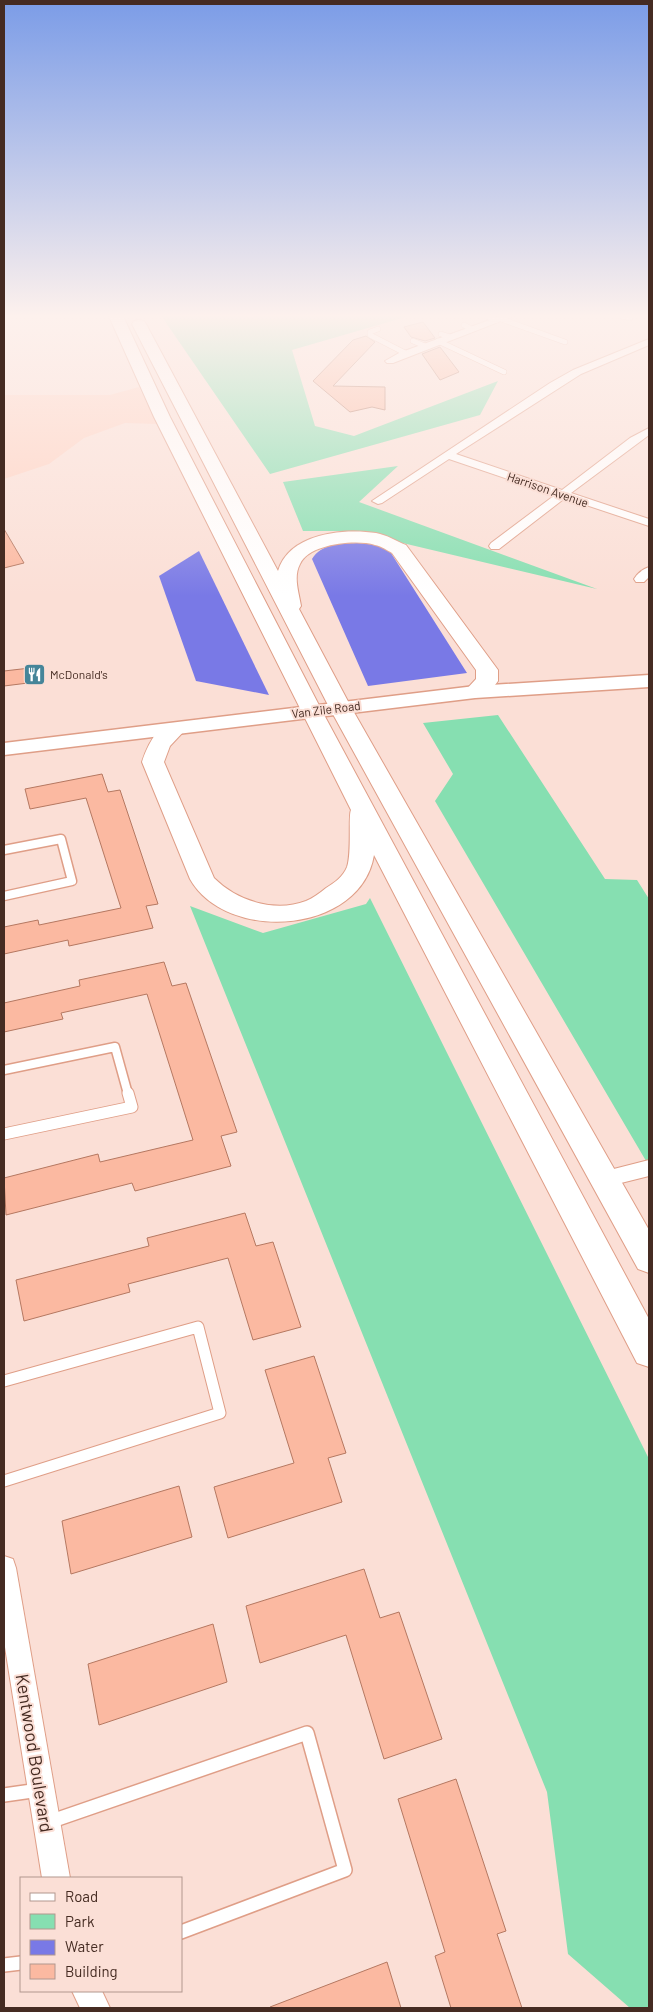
<svg xmlns="http://www.w3.org/2000/svg" width="653" height="2012" font-family="Barlow,sans-serif">
<style>
.built{fill:#ffd1c1}
.green{fill:#86dfb1}
.water{fill:#7979e6}
.building{fill:#fbb9a1;stroke:#b57861}
.lines{fill:none;stroke-linecap:round;stroke-linejoin:round}
.lane-far3-casing{stroke:#df9e87;stroke-width:6}
.lane-far2-casing{stroke:#df9e87;stroke-width:11}
.lane-far1-casing{stroke:#df9e87;stroke-width:13}
.lane-casing{stroke:#df9e87;stroke-width:16}
.street-casing{stroke:#df9e87;stroke-width:2}
.secondary-casing{stroke:#df9e87;stroke-width:3}
.highway-casing{stroke:#df9e87;stroke-width:2}
.lane-far3{stroke:#fff;stroke-width:5}
.lane-far2{stroke:#fff;stroke-width:8}
.lane-far1{stroke:#fff;stroke-width:11}
.lane{stroke:#fff;stroke-width:13}
.street{fill:#fff;fill-rule:evenodd}
.secondary{fill:#fff;fill-rule:evenodd}
.highway{fill:#fff;fill-rule:evenodd}
.labels{text-anchor:middle;dominant-baseline:central;stroke-width:4;stroke-linejoin:round;paint-order:stroke}
.far-street-label{font-size:12px;fill:#452b22;stroke:#fbdfd6}
.far-poi-label{font-size:12px;fill:#452b22;stroke:#fbdfd6;text-anchor:start}
.near-street-label{font-size:18px;fill:#452b22;stroke:#fbdfd6}
</style>
<rect width="100%" height="100%" fill="#fbdfd6"/>
<!-- built -->
<polygon class="built" points="139,387 157,424 125,423 84,438 49,464 4,479 4,395 110,395"/>
<!-- green -->
<g class="green">
<polygon points="160,314 244,314 247,317 279,314 416,314 292,350 315,426 354,436 498,381 480,415 270,474"/>
<polygon points="398,466 359,502 597,589 352,531 303,531 283,482"/>
<polygon points="498,715 605,879 637,880 649,899 649,1166 435,801 453,774 423,723"/>
<polygon points="370,898 649,1459 649,2008 630,2008 568,1954 547,1792 190,906 263,933 366,904"/>
</g>
<!-- water -->
<g class="water">
<path d="M357,543l21,2 13,8 76,120 -99,13 -56,-127c10,-16 28,-15 45,-16z"/>
<polygon points="199,551 269,695 196,681 159,576"/>
</g>
<!-- building -->
<g class="building">
<polygon points="423,322 435,338 425,341 411,337 404,327"/>
<polygon points="366,336 375,342 333,386 385,387 385,410 372,407 350,412 313,381 353,340"/>
<polygon points="440,347 459,372 440,380 422,354"/>
<polygon points="4,529 24,563 4,568"/>
<polygon points="30,668 28,683 4,686 4,671"/>
<polygon points="102,774 108,792 120,790 158,904 146,906 153,928 69,946 68,940 4,954 4,927 38,920 39,925 121,908 86,798 30,809 25,789"/>
<polygon points="164,962 172,986 186,983 237,1132 221,1136 231,1166 135,1191 132,1183 6,1215 4,1178 98,1154 100,1162 193,1140 147,994 61,1013 63,1019 4,1032 4,1003 80,986 79,980"/>
<polygon points="245,1213 256,1246 273,1242 301,1327 253,1340 228,1258 128,1284 130,1292 24,1321 16,1280 149,1246 147,1238"/>
<polygon points="314,1356 346,1453 328,1458 342,1502 228,1538 214,1487 294,1463 265,1370"/>
<polygon points="179,1486 192,1537 71,1574 62,1521"/>
<polygon points="364,1569 380,1618 399,1612 442,1739 384,1759 346,1635 260,1663 246,1606"/>
<polygon points="213,1624 227,1682 99,1725 88,1664"/>
<polygon points="456,1779 506,1931 497,1934 522,2008 451,2008 435,1956 445,1952 398,1799"/>
<polygon points="387,1962 401,2008 270,2008 270,2007"/>
</g>
<g class="lines">
<defs>
<g id="lane-far3">
<polyline points="480,314 497,320"/>
<polyline points="613,314 630,318"/>
<polyline points="501,319 565,342"/>
<polyline points="464,325 471,329"/>
<polyline points="378,329 370,332 370,335 405,353"/>
<polyline points="441,334 450,337"/>
<polyline points="413,341 425,346"/>
<polyline points="438,341 504,372"/>
</g>
<g id="lane-far2">
<polyline points="4,850 61,839 72,881 4,896"/>
<polyline points="4,1070 115,1047 128,1094"/>
</g>
<g id="lane-far1">
<polyline points="4,1134 132,1107 128,1093"/>
<polyline points="4,1381 198,1327 220,1413 4,1481"/>
</g>
<g id="lane">
<polyline points="4,1795 39,1790"/>
<polyline points="49,1822 307,1733 345,1870 181,1932"/>
<polyline points="4,1965 21,1963"/>
</g>
<g id="street">
<polygon points="506,314 519,314 393,363 387,363 385,361 399,353"/>
<polygon points="649,339 649,345 581,374 456,454 562,490 630,438 649,428 649,435 571,493 649,519 649,526 565,498 499,549 491,549 489,546 491,543 555,495 449,459 382,503 378,504 372,501 550,383 573,370"/>
<path d="M649,567v10l-5,5h-8l-2,-3c3,-5 9,-10 15,-12z"/>
<polygon points="649,1160 649,1176 605,1187 598,1185 595,1179 598,1173"/>
<polygon points="4,1556 13,1559 16,1568 70,1878 42,1878 4,1641"/>
<polygon points="72,1991 102,1991 110,2008 80,2008"/>
</g>
<polygon id="secondary" points="649,675 649,687 475,698 4,755 4,743 475,686"/>
<g id="highway">
<path d="M108,314h14l48,103 152,294 327,608v48l-12,-4 -263,-508c-13,79 -147,89 -184,24l-48,-117c6,-18 18,-44 41,-38l3,5 -16,17 -6,16 50,116c23,23 61,35 92,23 7,-3 14,-8 20,-13 8,-5 17,-11 21,-21 5,-15 1,-51 4,-57l-197,-393z"/>
<path d="M139,320l5,1 2,3 132,247c11,-38 66,-43 98,-38 11,2 20,8 30,12l92,125v11c-8,11 -17,19 -31,16l-3,-5 12,-13v-9l-84,-117c-5,-3 -11,-7 -17,-8 -19,-6 -66,-1 -75,19 -7,13 -1,29 1,42l-2,3 52,98 298,523v43l-11,-4 -309,-562 -197,-383 2,-3z"/>
</g>
</defs>
<!-- lane-far3 casing -->
<use href="#lane-far3" class="lane-far3-casing"/>
<!-- lane-far2 casing -->
<use href="#lane-far2" class="lane-far2-casing"/>
<!-- lane-far1 casing -->
<use href="#lane-far1" class="lane-far1-casing"/>
<!-- lane casing -->
<use href="#lane" class="lane-casing"/>
<!-- street casing -->
<use href="#street" class="street-casing"/>
<!-- secondary casing -->
<use href="#secondary" class="secondary-casing"/>
<!-- highway casing -->
<use href="#highway" class="highway-casing"/>
<!-- lane-far3 -->
<use href="#lane-far3" class="lane-far3"/>
<!-- lane-far2 -->
<use href="#lane-far2" class="lane-far2"/>
<!-- lane-far1 -->
<use href="#lane-far1" class="lane-far1"/>
<!-- lane -->
<use href="#lane" class="lane"/>
<!-- street -->
<use href="#street" class="street"/>
<!-- secondary -->
<use href="#secondary" class="secondary"/>
<!-- highway -->
<use href="#highway" class="highway"/>
</g>
<!-- sky -->
<linearGradient id="sky" x2="0" y2="1"><stop stop-color="#7b9ce7"/><stop offset="0.53" stop-color="#fdf1ed"/><stop offset="1" stop-color="#fdf1ed" stop-opacity="0"/></linearGradient>
<rect width="653" height="596" fill="url(#sky)"/>
<!-- icons -->
<defs>
<symbol id="restaurant-square" viewBox="-11 -11 22 22"><rect x="-9" y="-9" width="18" height="18" rx="4" fill="#458599" stroke="#fbdfd6"/><path d="M-5-6h1v4h1v-4h1v4h1v-4h1v5L-1.5 .5V6h-2V.5L-5-1ZM5-6V6H3V1.5H1.5Q1.5-4 5-6Z" fill="#fff"/></symbol>
</defs>
<g fill-rule="evenodd">
<use href="#restaurant-square" x="22" y="662" width="25" height="25"/>
</g>
<g class="labels">
<!-- far-street labels -->
<g class="far-street-label">
<text transform="translate(548 489) rotate(19)">Harrison Avenue</text>
<text transform="translate(326 709) rotate(-7)">Van Zile Road</text>
</g>
<!-- far-poi labels -->
<g class="far-poi-label">
<text x="50" y="674">McDonald's</text>
</g>
<!-- near-street labels -->
<g class="near-street-label">
<text transform="translate(35 1753) rotate(81)">Kentwood Boulevard</text>
</g>
</g>
<!-- border -->
<rect width="653" height="2012" fill="none" stroke="#452b22" stroke-width="10"/>
<!-- legend -->
<rect x="20" y="1877" width="162" height="115" fill="#fbdfd6" stroke="#b2978e"/>
<rect x="30" y="1893" width="25" height="8" fill="#ffffff" stroke="#b2978e"/>
<text x="65" y="1902" font-size="15" fill="#452b22">Road</text>
<rect x="30" y="1914" width="25" height="15" fill="#86dfb1" stroke="#b2978e"/>
<text x="65" y="1927" font-size="15" fill="#452b22">Park</text>
<rect x="30" y="1940" width="25" height="15" fill="#7979e6" stroke="#b2978e"/>
<text x="65" y="1952" font-size="15" fill="#452b22">Water</text>
<rect x="30" y="1964" width="25" height="15" fill="#fbb9a1" stroke="#b2978e"/>
<text x="65" y="1977" font-size="15" fill="#452b22">Building</text>
</svg>
